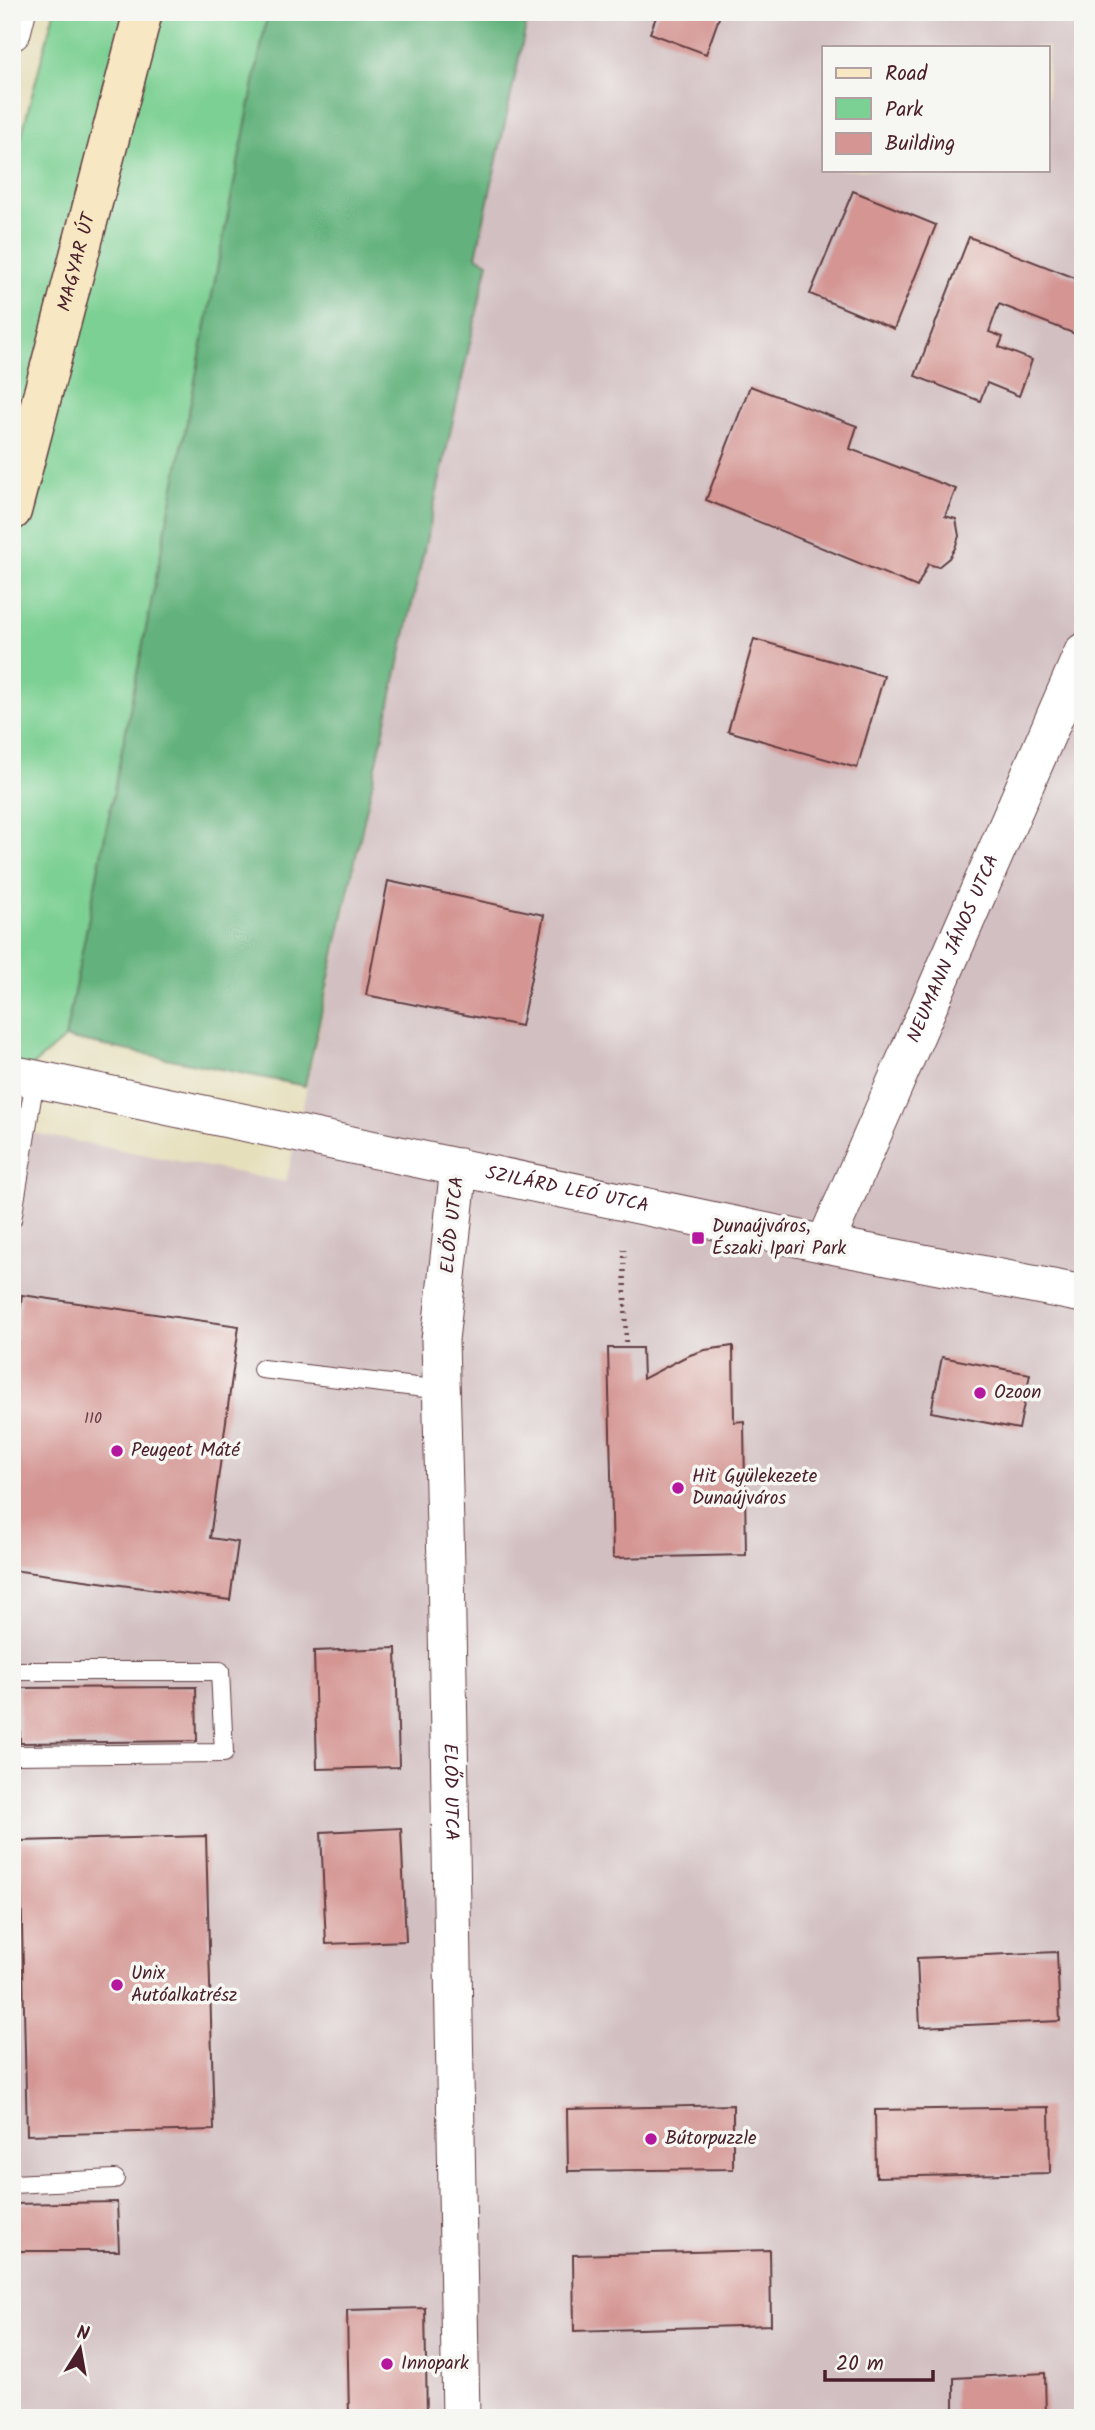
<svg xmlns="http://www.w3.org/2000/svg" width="1095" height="2430" font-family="Kalam,sans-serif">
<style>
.industrial{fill:#d2bfc1;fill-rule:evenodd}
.green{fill:#7bd093;stroke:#62785f;stroke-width:2}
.forest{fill:#64b27d;stroke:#576854;stroke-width:2}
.building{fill:#d49593}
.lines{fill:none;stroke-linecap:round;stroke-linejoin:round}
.lane-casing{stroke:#613c41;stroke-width:20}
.street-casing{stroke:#613c41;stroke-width:39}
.secondary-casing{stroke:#613c41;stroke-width:41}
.path{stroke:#613c41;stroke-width:4.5;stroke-dasharray:2 5;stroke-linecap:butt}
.lane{stroke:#fff;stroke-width:18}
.street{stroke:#fff;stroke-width:37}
.secondary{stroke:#f7e8c3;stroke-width:38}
.poi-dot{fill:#b5179e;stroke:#f6f6f2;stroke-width:2.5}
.labels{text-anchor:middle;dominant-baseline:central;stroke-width:7;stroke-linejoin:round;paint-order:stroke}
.number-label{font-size:16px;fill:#6c3c45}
.street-label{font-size:19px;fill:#4a1f2b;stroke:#f6f6f2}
.poi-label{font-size:19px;fill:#4a1f2b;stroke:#f6f6f2;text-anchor:start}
</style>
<rect width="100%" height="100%" fill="#f6f6f2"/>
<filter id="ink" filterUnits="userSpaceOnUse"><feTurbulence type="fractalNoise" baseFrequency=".0143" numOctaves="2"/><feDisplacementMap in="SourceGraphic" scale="14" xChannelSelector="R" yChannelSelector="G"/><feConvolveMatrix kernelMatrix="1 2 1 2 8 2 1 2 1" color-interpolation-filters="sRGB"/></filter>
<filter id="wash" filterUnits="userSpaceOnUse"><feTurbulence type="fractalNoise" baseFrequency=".00686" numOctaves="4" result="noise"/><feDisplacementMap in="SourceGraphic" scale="28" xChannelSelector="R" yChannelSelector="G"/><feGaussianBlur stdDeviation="1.57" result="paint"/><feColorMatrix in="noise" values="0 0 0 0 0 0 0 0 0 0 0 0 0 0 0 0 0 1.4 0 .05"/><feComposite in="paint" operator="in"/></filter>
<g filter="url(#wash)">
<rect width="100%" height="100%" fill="#e6dfbb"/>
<!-- industrial -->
<path class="industrial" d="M529,12h554v2406h-1071v-1289l274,53 202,-919 -13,-6zM824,47h224v123h-224z"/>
<!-- green -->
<polygon class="green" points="54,12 268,12 65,1038 12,1083 12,171"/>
<!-- forest -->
<polygon class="forest" points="268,12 529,12 476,256 488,262 305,1086 65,1038"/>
<g id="blocks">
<!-- building -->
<g class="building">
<polygon points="570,12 595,12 593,19"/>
<polygon points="658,12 721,12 706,54 650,33"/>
<polygon points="853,191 936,225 894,329 810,294"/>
<polygon points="969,237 1083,281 1083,337 999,304 989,332 1003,337 999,347 1032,360 1019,396 987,383 980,401 915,376"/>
<polygon points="750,386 857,426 850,449 956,489 945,516 956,519 959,536 955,548 949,558 938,567 928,564 917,587 706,500"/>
<polygon points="754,639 884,676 857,768 728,731"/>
<polygon points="388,881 544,915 521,1026 366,995"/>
<polygon points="22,1295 239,1326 210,1538 238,1542 230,1600 12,1570 12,1365"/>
<polygon points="733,1346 734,1422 744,1421 746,1555 613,1558 608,1348 642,1348 643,1379 687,1356 705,1350"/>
<polygon points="942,1357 1030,1374 1019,1429 931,1412"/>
<polygon points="396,1648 399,1767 317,1769 314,1651"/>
<polygon points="196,1687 197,1741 20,1743 19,1688"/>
<polygon points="401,1828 406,1941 326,1944 321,1832"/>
<polygon points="206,1836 214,2130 27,2135 20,1841"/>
<polygon points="1057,1952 1060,2021 920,2027 917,1958"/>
<polygon points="733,2105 733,2169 568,2171 567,2109"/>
<polygon points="1049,2107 1050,2173 876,2177 875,2110"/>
<polygon points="117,2202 119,2251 12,2251 12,2204"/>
<polygon points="770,2250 771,2325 574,2331 573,2255"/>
<polygon points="425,2308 427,2418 349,2418 347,2310"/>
<polygon points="1045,2373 1046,2418 954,2418 954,2378"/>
</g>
</g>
</g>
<g filter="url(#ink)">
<use href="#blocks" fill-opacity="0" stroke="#613c41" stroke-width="2"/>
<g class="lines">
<defs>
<g id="lane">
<polyline points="12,1220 35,1079"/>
<polyline points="262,1369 442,1390"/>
<polyline points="12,1671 220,1671 224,1753 12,1755"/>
<polyline points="12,2184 115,2179"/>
</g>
<g id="street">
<polyline points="12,32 17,12"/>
<path id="s1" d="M12,1074l813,170 258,50"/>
<path id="s2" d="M459,1167l-19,173 6,225 15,853"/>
<path id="s3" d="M825,1244l258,-592"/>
</g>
<g id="secondary">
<path id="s4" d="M12,511l131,-499"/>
</g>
</defs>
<!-- lane casing -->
<use href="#lane" class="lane-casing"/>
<!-- street casing -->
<use href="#street" class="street-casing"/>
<!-- secondary casing -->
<use href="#secondary" class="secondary-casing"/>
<!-- path -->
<polyline class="path" points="624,1249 626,1347"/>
<!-- lane -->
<use href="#lane" class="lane"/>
<!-- street -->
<use href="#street" class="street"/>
<!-- secondary -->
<use href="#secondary" class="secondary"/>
</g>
</g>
<!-- markers -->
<g class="poi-dot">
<rect x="691" y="1231" width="14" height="14" rx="3.5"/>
<circle cx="980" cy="1393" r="7"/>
<circle cx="117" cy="1451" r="7"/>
<circle cx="678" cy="1488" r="7"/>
<circle cx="117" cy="1985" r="7"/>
<circle cx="651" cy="2139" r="7"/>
<circle cx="387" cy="2364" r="7"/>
</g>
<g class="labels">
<!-- number labels -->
<g class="number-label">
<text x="93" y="1418">110</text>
</g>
<!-- street labels -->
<g class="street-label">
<text stroke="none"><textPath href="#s4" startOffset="257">MAGYAR ÚT</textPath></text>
<text stroke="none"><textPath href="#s3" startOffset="322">NEUMANN JÁNOS UTCA</textPath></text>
<text stroke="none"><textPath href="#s1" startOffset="567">SZILÁRD LEÓ UTCA</textPath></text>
<text transform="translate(453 1225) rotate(-84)">ELŐD UTCA</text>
<text stroke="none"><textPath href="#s2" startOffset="626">ELŐD UTCA</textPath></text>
</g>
<!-- poi labels -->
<g class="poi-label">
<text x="712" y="1227">Dunaújváros,<tspan x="712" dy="22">Északi Ipari Park</tspan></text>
<text x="994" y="1393">Ozoon</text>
<text x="131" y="1451">Peugeot Máté</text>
<text x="692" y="1477">Hit Gyülekezete<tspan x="692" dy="22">Dunaújváros</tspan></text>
<text x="131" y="1974">Unix<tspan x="131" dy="22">Autóalkatrész</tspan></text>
<text x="665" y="2139">Bútorpuzzle</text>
<text x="401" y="2364">Innopark</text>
</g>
</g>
<!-- margin -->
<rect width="1095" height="2430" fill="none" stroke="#f6f6f2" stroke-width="42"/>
<!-- legend -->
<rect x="822" y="46" width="228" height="126" fill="#f6f6f2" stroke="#b1a0a2" stroke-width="2"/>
<rect x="836" y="68" width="35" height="10" fill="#f7e8c3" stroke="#b1a0a2" stroke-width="2"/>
<text x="885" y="80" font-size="21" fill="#4a1f2b">Road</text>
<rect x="836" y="98" width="35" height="21" fill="#7bd093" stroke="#b1a0a2" stroke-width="2"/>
<text x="885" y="116" font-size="21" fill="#4a1f2b">Park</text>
<rect x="836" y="133" width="35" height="21" fill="#d49593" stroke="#b1a0a2" stroke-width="2"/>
<text x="885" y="150" font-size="21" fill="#4a1f2b">Building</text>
<!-- north arrow -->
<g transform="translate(80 2349) rotate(11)" stroke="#f6f6f2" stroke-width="5" paint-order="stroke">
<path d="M0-5L12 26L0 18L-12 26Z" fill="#4a1f2b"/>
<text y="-10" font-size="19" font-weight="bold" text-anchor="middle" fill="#4a1f2b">N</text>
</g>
<!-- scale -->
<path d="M825 2370v10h108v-10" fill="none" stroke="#4a1f2b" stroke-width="3.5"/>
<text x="836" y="2370" font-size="21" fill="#4a1f2b" stroke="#f6f6f2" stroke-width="5" paint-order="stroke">20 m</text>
</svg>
